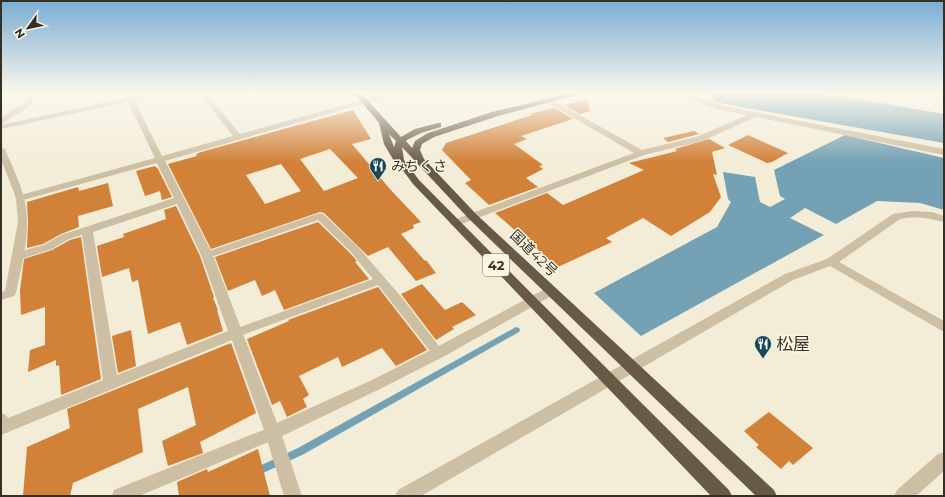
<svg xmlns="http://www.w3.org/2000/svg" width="945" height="497" font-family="Montserrat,'Noto Sans JP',sans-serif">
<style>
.water{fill:#74a1b3}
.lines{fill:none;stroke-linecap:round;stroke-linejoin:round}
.stream{fill:#74a1b3;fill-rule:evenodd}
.building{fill:#d18138;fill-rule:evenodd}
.service{fill:#ccbfa3;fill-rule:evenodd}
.minor{fill:#ccbfa3;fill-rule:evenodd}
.trunk{fill:#695a48;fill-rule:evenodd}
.labels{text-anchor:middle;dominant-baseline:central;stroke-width:3;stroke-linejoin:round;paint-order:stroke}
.shield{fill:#fbf6e4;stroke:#716b5f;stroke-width:1}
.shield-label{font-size:13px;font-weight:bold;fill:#362f26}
.poi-label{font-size:14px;fill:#362f26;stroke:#fbf6e4;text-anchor:start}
.street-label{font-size:14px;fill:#362f26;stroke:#fbf6e4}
.near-poi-label{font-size:17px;fill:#362f26;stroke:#fbf6e4;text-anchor:start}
</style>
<rect width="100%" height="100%" fill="#f3edd8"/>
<!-- water -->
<g class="water">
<polygon points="702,93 815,93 830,96 835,95 944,114 944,143 730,105 713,101 713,97"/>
<polygon points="845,135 944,158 944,210 920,203 877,201 836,224 805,208 790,218 824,235 641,336 594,293 717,227 731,202 728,199 723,172 755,177 760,202 770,207 785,199 780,196 774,170"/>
</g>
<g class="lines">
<!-- stream -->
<polygon class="stream" points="516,327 519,328 520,330 519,332 304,454 259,475 256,476 253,475 251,472 253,469 298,448"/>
</g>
<!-- building -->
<g class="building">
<polygon points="587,100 590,111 580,114 565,105"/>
<polygon points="554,108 573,119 521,136 527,139 514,144 543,165 539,166 543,169 526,178 538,187 489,205 465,183 471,180 442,150 446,143 532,115 530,114"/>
<path d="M353,110l18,29 -19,5 37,44 32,34 -8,3 1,3 -13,6 24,27 1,-1 10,13 -20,8 -28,-34 -20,9 -44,-43 -4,-1 -109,37 -43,-85 29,-8 -1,-2 5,-2zM330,149l28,29 -34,13 -24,-32zM281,164l20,27 -36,13 -19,-29z"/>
<polygon points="694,131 699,134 668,142 663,138"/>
<polygon points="748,135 788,153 772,162 767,163 728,145"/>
<polygon points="709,139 725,148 712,152 717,175 713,174 721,197 710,212 671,236 643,218 606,238 612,242 558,267 495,213 547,193 563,205 644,170 629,163 677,151 675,149"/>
<polygon points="155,166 156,168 157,167 172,197 162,200 160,191 145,196 136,171"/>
<polygon points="108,183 113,206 78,216 79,227 61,234 43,244 27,248 28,222 27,202 78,187 79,191"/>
<polygon points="176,206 200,256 214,297 213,298 218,310 217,310 223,331 187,345 180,322 148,334 138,280 132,282 129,268 102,277 97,246 124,237 123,234 166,219 164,210"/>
<polygon points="318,222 349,252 357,261 355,262 369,279 284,310 275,290 262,296 255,280 228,291 215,257"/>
<polygon points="81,237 101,379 61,395 59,365 56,366 56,360 28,372 30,350 45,345 45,307 21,315 20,290 24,259 52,250 70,240"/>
<polygon points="422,284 445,310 462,302 476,315 452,327 454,329 436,340 401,294"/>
<polygon points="378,287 427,350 396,366 382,348 342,367 338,357 299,376 309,395 303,399 307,407 287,417 280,401 272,405 247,339 289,321 288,320"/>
<polygon points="131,330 136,366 118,373 112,336"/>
<polygon points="231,343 256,413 200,442 203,453 168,466 162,441 196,425 188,387 138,409 143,452 73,483 70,496 23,496 27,447 70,428 67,409"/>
<polygon points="769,412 813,448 793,465 789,461 781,469 756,447 759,445 744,431"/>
<polygon points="258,449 270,496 179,496 177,482 207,469 208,472"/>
</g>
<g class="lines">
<!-- service -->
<g class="service">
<path d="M1,147l4,2c6,16 15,32 19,49 8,31 -2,65 -8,95l-2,3 -13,4v-8l4,-1 13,-69 -2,-24 -15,-39z"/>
<polygon points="320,213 323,214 358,247 403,299 442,350 444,353 442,356 438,358 434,356 378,285 240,336 236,338 232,336 230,333 232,330 373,279 350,251 318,220 211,257 203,257 202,255 203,253"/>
<polygon points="273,426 278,428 280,433 278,438 139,496 112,496 114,490"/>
</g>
<!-- minor -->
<g class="minor">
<polygon points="30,93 37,93 30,106 1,124 1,118 24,103"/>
<path d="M124,93h7l1,3 13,-3h15l-26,7 28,56 71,-20 -34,-43h7l34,41 148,-41h13l-236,68 48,94 64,168 93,-42 63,-32 114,-61 4,-1 4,1 2,3 -2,3 -112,63 -63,32 -98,47 20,60h-18l-19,-63 -33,-93 -231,95v-22l5,2 2,3 95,-38 -21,-145 -13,4 -17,10 -34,11 -4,-1 -2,-3 2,-3 30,-8 17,-10 113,-37 -17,-35 -134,37 -3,1 -5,-3 2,-2 138,-38 -27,-56 -127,27v-4l125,-27zM177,204l24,51 27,76 -111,44 -24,-143z"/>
<polygon points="531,93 540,93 642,150 696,137 747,115 719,110 673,93 684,93 724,106 944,149 944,155 756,117 702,141 644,155 459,225 451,225 450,223 451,221 634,153"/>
<path d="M912,211l20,1 12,4v6c-16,-4 -27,-6 -44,-3l-61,43 105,59v11l-114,-66 -37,14 -372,216h-26l3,-6 387,-216 42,-15 66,-45z"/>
<polygon points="944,452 944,471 916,496 894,496 897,490 938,454"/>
</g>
<!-- trunk -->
<path class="trunk" d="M354,93h7l40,44 14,-8 23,-6h3v4l-20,6 -14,7 -1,1 6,7 3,-7 13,-8 64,-21 79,-19h14l-87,23 -64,21 -12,7 -2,6 4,9 53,56 297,275 3,6h-21l-287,-277 -67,-72 2,13 15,20 116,117 194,193 3,6h-21l-298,-312 -17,-23h-2l-10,-17 -5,-21zM389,134l7,7 -2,6z"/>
</g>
<!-- sky -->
<linearGradient id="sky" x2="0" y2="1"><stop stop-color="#79acd3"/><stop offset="0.57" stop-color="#faf7ed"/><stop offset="1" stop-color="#faf7ed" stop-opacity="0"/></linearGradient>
<rect width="945" height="163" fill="url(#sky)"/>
<!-- icons -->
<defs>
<symbol id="restaurant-pin" viewBox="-11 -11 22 30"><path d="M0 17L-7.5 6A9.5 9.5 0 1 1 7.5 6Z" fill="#18475b" stroke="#fbf6e4"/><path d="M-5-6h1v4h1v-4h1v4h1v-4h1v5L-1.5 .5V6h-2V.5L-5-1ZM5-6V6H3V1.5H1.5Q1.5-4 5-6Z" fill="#fff"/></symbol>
</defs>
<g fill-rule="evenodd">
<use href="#restaurant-pin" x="368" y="156" width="20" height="27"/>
<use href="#restaurant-pin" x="753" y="334" width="20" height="27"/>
</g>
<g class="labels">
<!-- shield labels -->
<rect class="shield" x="483" y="254" width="26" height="22" rx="3"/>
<g class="shield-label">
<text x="496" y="265">42</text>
</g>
<!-- poi labels -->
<g class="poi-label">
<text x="391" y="166">みちくさ</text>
</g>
<!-- street labels -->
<g class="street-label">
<text transform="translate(534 253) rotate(44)">国道42号</text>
</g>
<!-- near-poi labels -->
<g class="near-poi-label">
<text x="776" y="344">松屋</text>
</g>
</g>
<!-- border -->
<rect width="945" height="497" fill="none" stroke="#362f26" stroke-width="4"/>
<!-- north arrow -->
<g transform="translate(28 28) rotate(237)" stroke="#fbf6e4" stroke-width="3" paint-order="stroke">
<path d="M0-3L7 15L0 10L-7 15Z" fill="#362f26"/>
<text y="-6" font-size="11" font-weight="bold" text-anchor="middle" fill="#362f26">N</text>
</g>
</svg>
